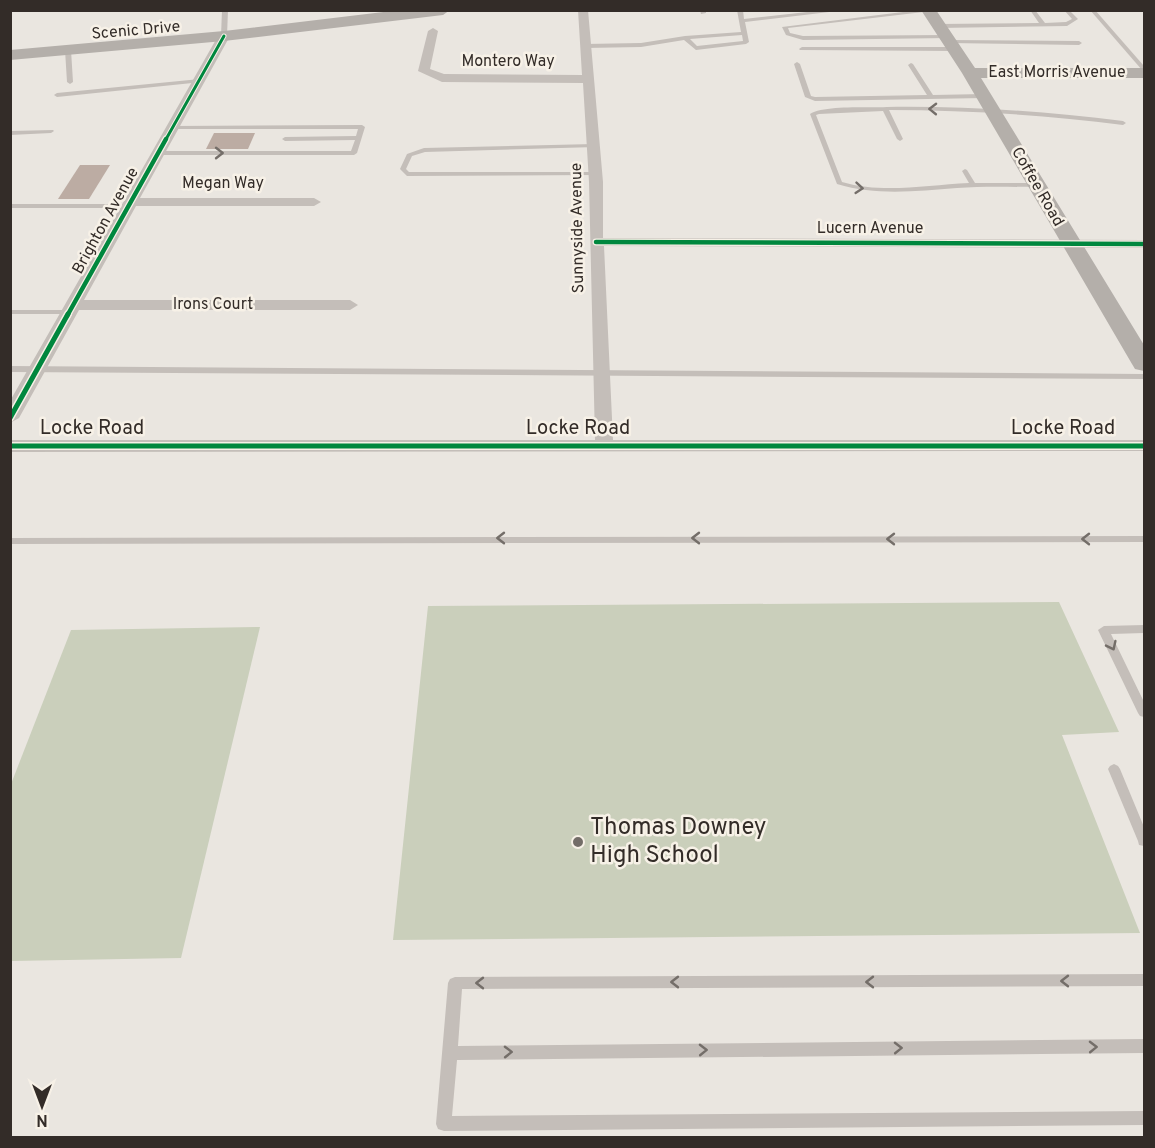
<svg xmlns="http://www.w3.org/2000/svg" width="1155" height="1148" font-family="Overpass,sans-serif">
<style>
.green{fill:#cacfbb}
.building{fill:#bcaca3}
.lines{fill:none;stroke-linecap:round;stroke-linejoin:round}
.lane{fill:#c4beb9;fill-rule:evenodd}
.street{fill:#c4beb9;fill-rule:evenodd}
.secondary{fill:#b4afaa;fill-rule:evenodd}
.cycleway-far2-casing{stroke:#f7f1e7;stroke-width:5}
.cycleway-far1-casing{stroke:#f7f1e7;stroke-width:7}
.cycleway-casing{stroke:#f7f1e7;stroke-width:8}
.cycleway-far2{stroke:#00873e;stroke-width:3}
.cycleway-far1{stroke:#00873e;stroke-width:4.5}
.cycleway{stroke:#00873e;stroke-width:5}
.oneway{stroke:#746e69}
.poi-dot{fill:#736d68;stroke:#f7f1e7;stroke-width:2}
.labels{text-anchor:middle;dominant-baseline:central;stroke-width:5;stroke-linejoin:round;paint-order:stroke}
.far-street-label{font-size:16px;fill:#332c28;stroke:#f7f1e7}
.street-label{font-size:20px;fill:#332c28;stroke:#f7f1e7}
.near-poi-label{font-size:24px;fill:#332c28;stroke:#f7f1e7;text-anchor:start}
</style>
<rect width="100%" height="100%" fill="#eae6e0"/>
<!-- green -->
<g class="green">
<polygon points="1059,602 1119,732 1062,735 1140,933 393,940 428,606"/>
<polygon points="260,627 181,958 11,961 11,784 71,630"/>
</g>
<!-- building -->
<g class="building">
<polygon points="214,133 255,133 248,149 206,149"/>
<polygon points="80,165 110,165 89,199 58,199"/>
</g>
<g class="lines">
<!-- lane -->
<g class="lane">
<polygon points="222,10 228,10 227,36 224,38 221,36"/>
<polygon points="700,10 706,10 706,13 701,14"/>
<path d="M737,10h6l1,9 81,-9h21l-101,12 4,20 -3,2 -50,6 -12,-10 -43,7 -56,1 -3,-2 3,-2 56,-1 44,-7 56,-4zM742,35l1,6 -46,5 -7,-7z"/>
<polygon points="919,10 932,11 788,28 790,33 803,36 946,35 949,37 948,38 803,40 786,35 782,27"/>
<polygon points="1030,10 1035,10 1045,23 1066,22 1072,19 1064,10 1069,10 1078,19 1067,26 938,28 935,26 938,24 1039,23"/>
<polygon points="1090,10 1095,10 1144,66 1144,71 1142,70"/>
<polygon points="950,40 1079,41 1082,43 1079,45 948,43 948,41"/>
<polygon points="802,47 954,47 957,49 954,51 800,50 799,49"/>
<polygon points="68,48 71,50 73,82 70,84 67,82 65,50"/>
<polygon points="797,62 800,64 811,96 815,97 927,95 908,65 911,63 913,64 933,95 984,94 987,96 984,98 815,101 805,97 794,64"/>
<polygon points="200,79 202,80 202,82 57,97 54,95 57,93"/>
<path d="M887,107c79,-1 157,4 236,14l3,2 -3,2c-78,-10 -156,-15 -234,-15l14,29 -3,2 -3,-2 -14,-28 -64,3 -3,1 26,67c41,12 84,3 127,1l-7,-12 3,-2 2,1 8,13h61l3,2 -3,2c-26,0 -53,-1 -79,1 -41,3 -80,8 -120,-4l-27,-70c14,-9 58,-6 77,-7z"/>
<polygon points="362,125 365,127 357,153 354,155 160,155 157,153 160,151 351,151 355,140 285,141 282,139 285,137 356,136 358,129 172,129 172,127 174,126"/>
<polygon points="53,130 54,131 51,133 10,135 10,131"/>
<polygon points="594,144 597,146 596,147 425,152 412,156 406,169 409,172 598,172 598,174 596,175 407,176 400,169 407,154 424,148"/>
<polygon points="10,204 130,204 134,206 130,208 10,208"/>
<polygon points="10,310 71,310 75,312 71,314 10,314"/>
<polygon points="10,366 1144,374 1144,379 10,372"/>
<polygon points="1144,536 1144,542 10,544 10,538"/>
<polygon points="1144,625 1144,633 1111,634 1144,702 1144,717 1140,716 1138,713 1098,630 1104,626"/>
<polygon points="1114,764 1118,766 1120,769 1144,827 1144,846 1139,845 1138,841 1108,769 1110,766"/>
<polygon points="1144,974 1144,986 462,989 458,1046 1144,1039 1144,1053 457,1060 452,1116 1144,1111 1144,1125 444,1131 438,1129 436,1124 448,983 450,979 455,977"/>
</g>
<!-- street -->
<g class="street">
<polygon points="578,10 588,10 603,182 603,238 1144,240 1144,248 604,246 613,440 1144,440 1144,451 10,452 10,440 595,440 589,182 583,83 442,82 418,71 428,31 433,28 438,31 430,69 444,74 582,75"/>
<polygon points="224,33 230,36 140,198 314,198 321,202 314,206 136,206 84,300 350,300 358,305 350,310 79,310 19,418 10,423 10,401 218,36"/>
</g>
<!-- secondary -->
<g class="secondary">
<polygon points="400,10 450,10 443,15 224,41 10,60 10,50 224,31"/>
<polygon points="921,10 936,10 975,68 1144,68 1144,78 981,78 1144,345 1144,371 1135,369 1132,364 962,73"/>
</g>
<defs>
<polyline id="cycleway-far2" points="165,141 224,36"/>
<g id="cycleway-far1">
<polyline points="596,242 1144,244"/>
<polyline points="67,316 166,139"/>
</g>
<g id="cycleway">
<polyline points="10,418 68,314"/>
<polyline points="10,446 1144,446"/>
</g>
</defs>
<!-- cycleway-far2 casing -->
<use href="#cycleway-far2" class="cycleway-far2-casing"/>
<!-- cycleway-far1 casing -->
<use href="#cycleway-far1" class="cycleway-far1-casing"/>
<!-- cycleway casing -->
<use href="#cycleway" class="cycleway-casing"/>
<!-- cycleway-far2 -->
<use href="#cycleway-far2" class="cycleway-far2"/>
<!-- cycleway-far1 -->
<use href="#cycleway-far1" class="cycleway-far1"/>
<!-- cycleway -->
<use href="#cycleway" class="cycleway"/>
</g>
<!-- one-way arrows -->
<defs><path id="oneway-chevron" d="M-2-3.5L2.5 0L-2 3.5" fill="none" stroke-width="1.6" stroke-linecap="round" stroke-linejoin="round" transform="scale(1.5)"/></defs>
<g class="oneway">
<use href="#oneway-chevron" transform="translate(933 109) rotate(-179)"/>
<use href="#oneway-chevron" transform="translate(219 153)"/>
<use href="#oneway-chevron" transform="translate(859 188) rotate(5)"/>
<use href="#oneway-chevron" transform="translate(501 538) rotate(-180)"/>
<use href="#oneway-chevron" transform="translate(696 538) rotate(-180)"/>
<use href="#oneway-chevron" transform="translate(891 539) rotate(-180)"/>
<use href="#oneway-chevron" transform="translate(1086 539) rotate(-180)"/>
<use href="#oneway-chevron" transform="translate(1112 646) rotate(64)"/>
<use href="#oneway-chevron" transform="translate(1065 981) rotate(180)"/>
<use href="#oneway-chevron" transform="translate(675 982) rotate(180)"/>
<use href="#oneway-chevron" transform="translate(870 982) rotate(180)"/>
<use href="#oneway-chevron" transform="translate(480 983) rotate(180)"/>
<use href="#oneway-chevron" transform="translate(1093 1047) rotate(-1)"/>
<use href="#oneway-chevron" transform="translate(898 1048) rotate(-1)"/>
<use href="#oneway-chevron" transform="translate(703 1050) rotate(-1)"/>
<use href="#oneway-chevron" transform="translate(508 1052) rotate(-1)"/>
</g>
<!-- markers -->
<circle class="poi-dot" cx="578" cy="842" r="6"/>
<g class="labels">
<!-- far-street labels -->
<g class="far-street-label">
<text transform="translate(136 31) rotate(-5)">Scenic Drive</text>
<text x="508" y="62">Montero Way</text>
<text x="1057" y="73">East Morris Avenue</text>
<text x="223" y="184">Megan Way</text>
<text transform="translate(1037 187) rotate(60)">Coffee Road</text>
<text transform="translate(106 221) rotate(-61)">Brighton Avenue</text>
<text transform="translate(578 228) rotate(-91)">Sunnyside Avenue</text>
<text x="870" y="229">Lucern Avenue</text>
<text x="213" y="305">Irons Court</text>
</g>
<!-- street labels -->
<g class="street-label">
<text x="92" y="429">Locke Road</text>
<text x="578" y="429">Locke Road</text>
<text x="1063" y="429">Locke Road</text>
</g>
<!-- near-poi labels -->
<g class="near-poi-label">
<text x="590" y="828">Thomas Downey<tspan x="590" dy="28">High School</tspan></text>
</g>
</g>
<!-- border -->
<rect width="1155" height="1148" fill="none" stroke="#332c28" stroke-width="24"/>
<!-- north arrow -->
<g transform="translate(42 1106) rotate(180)" stroke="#f7f1e7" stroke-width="4.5" paint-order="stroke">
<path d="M0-4.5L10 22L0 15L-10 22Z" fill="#332c28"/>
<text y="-9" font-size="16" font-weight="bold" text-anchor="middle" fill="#332c28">N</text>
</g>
</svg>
